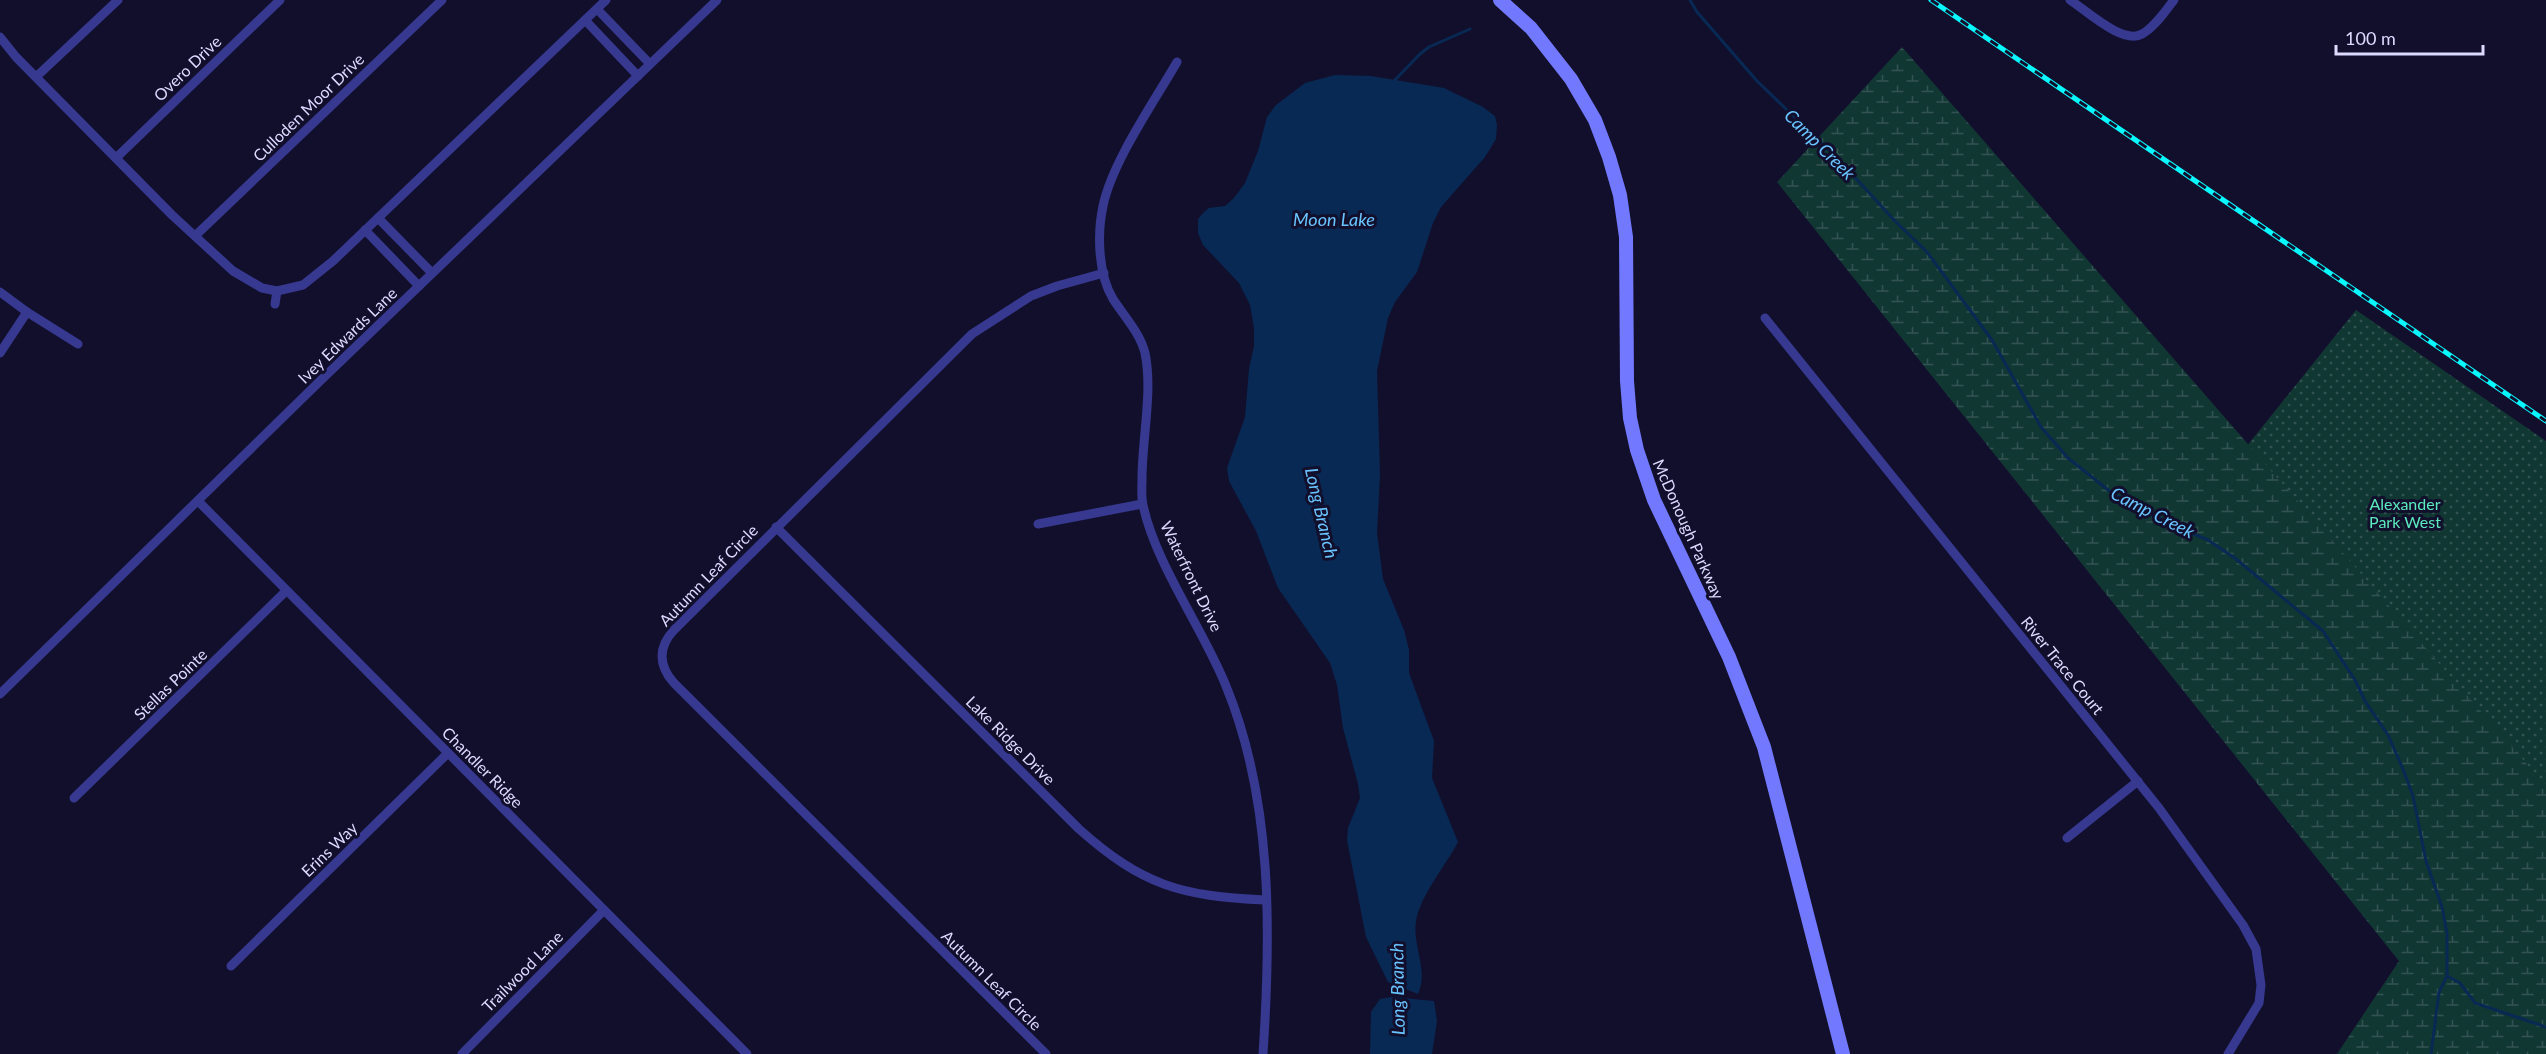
<svg xmlns="http://www.w3.org/2000/svg" width="2546" height="1054" font-family="Lato,sans-serif">
<style>
.grass{fill:url(#grass-dots)}
.wetland{fill:url(#wetland-marsh)}
.water{fill:#082953}
.lines{fill:none;stroke-linecap:round;stroke-linejoin:round}
.stream{stroke:#082953;stroke-width:3}
.street{stroke:#36398f;stroke-width:9}
.secondary{stroke:#7278ff;stroke-width:14}
.rail-casing{stroke:#07f8ff;stroke-width:5}
.rail{stroke:#120f2d;stroke-width:3;stroke-dasharray:9;stroke-linecap:butt}
.labels{text-anchor:middle;dominant-baseline:central;stroke-width:6;stroke-linejoin:round;paint-order:stroke}
.street-label{font-size:16px;fill:#dcdbff;stroke:#120f2d}
.park-label{font-size:16px;fill:#5beabd;stroke:#120f2d}
.water-label{font-size:18px;font-style:italic;fill:#69c4ff;stroke:#120f2d}
</style>
<defs>
<pattern id="grass-dots" width="8" height="8" patternUnits="userSpaceOnUse" patternTransform="scale(1.5)"><rect width="8" height="8" fill="#113733"/><path d="M2 2h.1M6 6h.1" fill="none" stroke="#335352" stroke-width="1.8" stroke-linecap="round"/></pattern>
<pattern id="wetland-marsh" width="20" height="14" patternUnits="userSpaceOnUse" patternTransform="scale(1.5)"><rect width="20" height="14" fill="#113733"/><path d="M1 5h8M5 5V1M11 12h8M15 12V8" fill="none" stroke="#335352"/></pattern>
</defs>
<rect width="100%" height="100%" fill="#120f2d"/>
<!-- grass -->
<polygon class="grass" points="2356,310 2546,441 2546,810 2193,513"/>
<!-- wetland -->
<polygon class="wetland" points="1902,47 2546,786 2546,1054 2337,1054 2399,961 1777,182"/>
<!-- water -->
<g class="water">
<path d="M1335,75l36,1 73,12 39,19 12,9 2,9 -1,14 -11,18 -44,50 -8,16 -16,49 -22,30 -7,16 -11,53 3,104 -3,58 6,46 21,51 5,20v23l25,68 -2,37 26,64c-12,23 -38,54 -42,79 -4,25 13,49 2,73l-30,-12 -22,-45 -19,-97 1,-12 12,-30 -2,-14 -15,-56 -6,-43 -7,-22 -52,-75 -22,-57 -27,-50 -2,-13 18,-51 4,-48 5,-23v-18l-4,-23 -11,-22 -36,-38 -5,-12v-14l6,-7 5,-4 16,-2 9,-8 11,-15 13,-32 9,-34 9,-12 29,-22z"/>
<polygon points="1392,997 1434,1001 1437,1021 1432,1054 1370,1054 1371,1012 1380,999"/>
</g>
<g class="lines">
<!-- stream -->
<g class="stream">
<polyline points="1690,0 1697,12 1757,81 1839,160 1895,221 1927,252 1992,340 2041,427 2068,458 2112,493 2177,527 2208,540 2236,559 2323,631 2355,680 2365,701 2388,735 2403,769 2413,796 2426,861 2442,907 2447,933 2447,976 2439,992 2431,1054"/>
<polyline points="1394,81 1420,54 1429,47 1470,29"/>
<polyline points="2447,976 2460,983 2475,1003 2546,1027"/>
<polyline points="1396,983 1397,1001"/>
</g>
<!-- street -->
<g class="street">
<path d="M2070,0c17,11 53,45 72,34 13,-7 23,-23 32,-34"/>
<polyline points="597,9 650,64"/>
<polyline points="585,20 638,76"/>
<polyline points="0,37 16,57 172,215 233,271 262,288 277,291 303,285 333,261 606,0"/>
<path d="M1177,62c-23,40 -65,100 -74,144 -6,28 -5,68 10,93 11,17 27,34 32,54 8,38 -3,86 -3,126 0,8 -1,18 1,26 12,58 60,124 83,181 47,114 45,247 37,368"/>
<polyline points="36,77 118,0"/>
<polyline points="116,158 280,0"/>
<polyline points="378,218 432,273"/>
<polyline points="365,230 419,286"/>
<polyline points="195,236 442,0"/>
<polyline points="0,292 27,312 78,344"/>
<polyline points="275,304 277,291"/>
<polyline points="1765,318 2159,808 2243,925 2256,949 2261,985 2259,1003 2228,1054"/>
<polyline points="0,353 27,312"/>
<polyline points="198,501 747,1054"/>
<polyline points="1038,524 1142,504"/>
<path d="M776,527l303,302c64,57 102,67 186,71"/>
<polyline points="0,694 320,381 717,0"/>
<polyline points="74,798 286,591"/>
<polyline points="2067,838 2138,781"/>
<polyline points="231,966 448,753"/>
<polyline points="462,1054 604,910"/>
<path d="M1046,1054l-372,-371c-16,-18 -16,-36 0,-53l298,-296 59,-38 26,-10 47,-13"/>
</g>
<!-- secondary -->
<polyline class="secondary" points="1500,0 1531,28 1571,79 1595,120 1609,157 1620,195 1626,237 1627,381 1630,418 1637,450 1654,500 1729,657 1764,747 1843,1054"/>
<defs>
<polyline id="rail" points="1931,0 2546,421"/>
</defs>
<!-- rail casing -->
<use href="#rail" class="rail-casing"/>
<!-- rail -->
<use href="#rail" class="rail"/>
</g>
<g class="labels">
<!-- street labels -->
<g class="street-label">
<text transform="translate(187 68) rotate(-44)">Overo Drive</text>
<text transform="translate(308 107) rotate(-44)">Culloden Moor Drive</text>
<text transform="translate(347 335) rotate(-44)">Ivey Edwards Lane</text>
<text transform="translate(1689 529) rotate(66)">McDonough Parkway</text>
<text transform="translate(708 575) rotate(-46)">Autumn Leaf Circle</text>
<text transform="translate(1192 576) rotate(64)">Waterfront Drive</text>
<text transform="translate(2063 665) rotate(51)">River Trace Court</text>
<text transform="translate(170 684) rotate(-44)">Stellas Pointe</text>
<text transform="translate(1011 740) rotate(45)">Lake Ridge Drive</text>
<text transform="translate(483 767) rotate(45)">Chandler Ridge</text>
<text transform="translate(329 849) rotate(-44)">Erins Way</text>
<text transform="translate(522 971) rotate(-45)">Trailwood Lane</text>
<text transform="translate(992 980) rotate(45)">Autumn Leaf Circle</text>
</g>
<!-- park labels -->
<g class="park-label">
<text x="2405" y="503">Alexander<tspan x="2405" dy="18">Park West</tspan></text>
</g>
<!-- water labels -->
<g class="water-label">
<text transform="translate(1820 144) rotate(45)">Camp Creek</text>
<text x="1334" y="219">Moon Lake</text>
<text transform="translate(2153 512) rotate(27)">Camp Creek</text>
<text transform="translate(1322 513) rotate(77)">Long Branch</text>
<text transform="translate(1397 989) rotate(-91)">Long Branch</text>
</g>
</g>
<!-- scale -->
<path d="M2336 45v9h147v-9" fill="none" stroke="#dcdbff" stroke-width="3"/>
<text x="2345" y="45" font-size="18" fill="#dcdbff" stroke="#120f2d" stroke-width="4.5" paint-order="stroke">100 m</text>
</svg>
